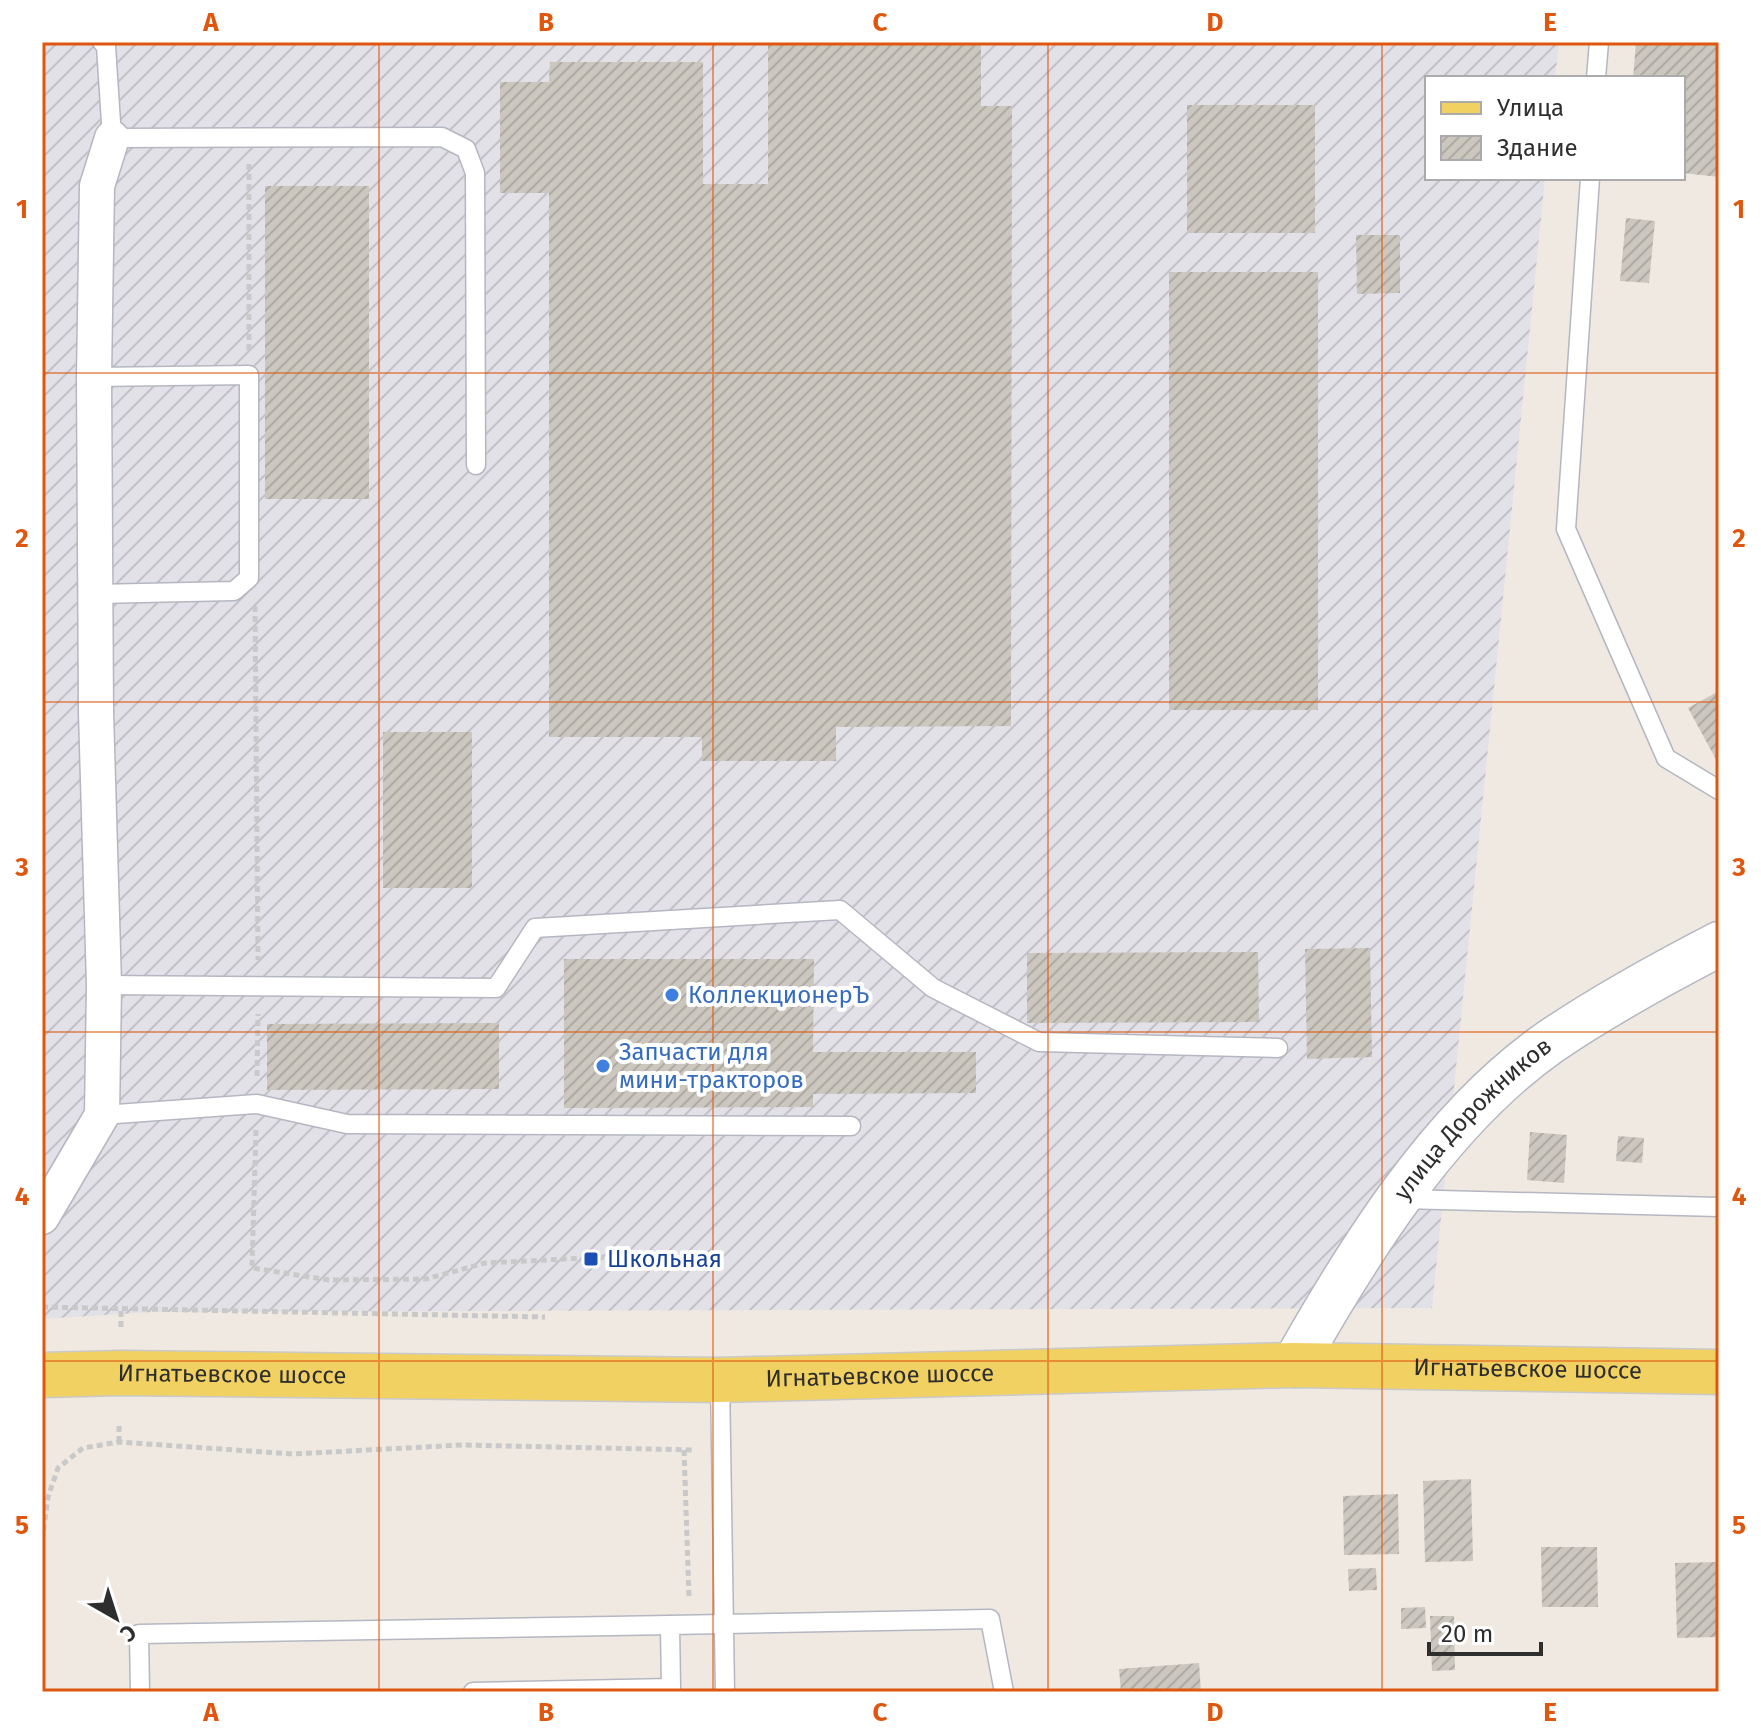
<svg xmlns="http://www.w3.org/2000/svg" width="1761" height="1734" font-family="'Fira Sans',sans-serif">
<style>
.industrial{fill:url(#industrial-furrows)}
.building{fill:url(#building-hatch)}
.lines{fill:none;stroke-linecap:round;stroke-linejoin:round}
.lane-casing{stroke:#b4b7c1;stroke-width:21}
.street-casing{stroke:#b4b7c1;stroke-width:37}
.secondary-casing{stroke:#b4b7c1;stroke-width:47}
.primary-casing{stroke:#c9c9c9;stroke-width:47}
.path{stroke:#c9c9c9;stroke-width:5;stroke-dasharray:6 4;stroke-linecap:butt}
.lane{stroke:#fff;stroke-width:18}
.street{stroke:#fff;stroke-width:34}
.secondary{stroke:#fff;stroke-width:44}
.primary{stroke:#f2d163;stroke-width:44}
.grid{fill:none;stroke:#df570e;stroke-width:2;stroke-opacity:0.55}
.shop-dot{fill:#3f7fe0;stroke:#fff;stroke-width:3}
.transit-dot{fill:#1a4fb4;stroke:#fff;stroke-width:3}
.labels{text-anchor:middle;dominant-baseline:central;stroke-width:8;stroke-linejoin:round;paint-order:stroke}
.shop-label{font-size:24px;fill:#366cbe;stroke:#fff;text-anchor:start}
.street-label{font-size:24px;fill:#2e2e2e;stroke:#fff}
.transit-label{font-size:24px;fill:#164399;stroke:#fff;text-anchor:start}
.neatline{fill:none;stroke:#df570e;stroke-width:3}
.grid-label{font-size:26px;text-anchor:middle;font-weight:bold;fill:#df570e}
</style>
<defs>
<pattern id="industrial-furrows" width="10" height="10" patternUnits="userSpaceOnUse" patternTransform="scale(2)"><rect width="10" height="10" fill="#e3e1e8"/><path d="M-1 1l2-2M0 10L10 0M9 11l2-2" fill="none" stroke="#c3c1c7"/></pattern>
<pattern id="building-hatch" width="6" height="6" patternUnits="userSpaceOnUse" patternTransform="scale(2)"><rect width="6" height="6" fill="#cbc7bf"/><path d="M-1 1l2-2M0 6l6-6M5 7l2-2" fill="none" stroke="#afaba4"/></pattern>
</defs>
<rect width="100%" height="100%" fill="#efe9e1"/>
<!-- industrial -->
<polygon class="industrial" points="42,42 1559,42 1555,78 1427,78 1427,178 1545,178 1432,1308 153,1312 42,1319"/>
<!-- building -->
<g class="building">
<polygon points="768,42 981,42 981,106 1012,106 1011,726 836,727 836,761 702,761 702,737 549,737 549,193 500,193 500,82 549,82 550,62 703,62 703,184 768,184"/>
<polygon points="1636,42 1719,42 1719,177 1683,173 1683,78 1633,78"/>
<rect x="1187" y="105" width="128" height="128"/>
<rect x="265" y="186" width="104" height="313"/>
<polygon points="1626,218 1655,221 1649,283 1620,281"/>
<polygon points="1356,235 1400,235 1400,293 1357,294"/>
<rect x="1169" y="272" width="149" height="438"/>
<polygon points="1719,691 1719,765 1688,708"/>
<rect x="383" y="732" width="89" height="156"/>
<polygon points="1370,948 1372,1057 1307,1059 1305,949"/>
<polygon points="1258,952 1259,1022 1027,1023 1027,953"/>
<polygon points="564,959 814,959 813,1052 976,1052 976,1093 813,1094 813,1107 564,1108"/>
<polygon points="499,1023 499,1089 267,1090 267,1024"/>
<polygon points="1530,1132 1567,1135 1564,1183 1527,1180"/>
<polygon points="1618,1136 1644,1138 1642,1163 1616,1161"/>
<polygon points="1471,1479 1473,1561 1425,1562 1423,1481"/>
<polygon points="1398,1494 1399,1554 1344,1555 1343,1496"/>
<polygon points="1541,1547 1597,1547 1598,1607 1542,1607"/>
<polygon points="1719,1562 1719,1637 1677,1638 1675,1563"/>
<polygon points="1376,1568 1377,1590 1349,1591 1348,1569"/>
<polygon points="1425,1607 1426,1628 1401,1629 1401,1608"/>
<polygon points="1430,1616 1454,1616 1455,1670 1432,1671"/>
<polygon points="1199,1663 1201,1692 1121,1692 1119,1669"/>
</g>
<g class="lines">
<defs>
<g id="lane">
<polyline points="102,42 106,46 112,138 442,137 466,149 475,173 476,465"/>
<polyline points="1596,78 1599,42"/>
<polyline points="1590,178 1566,529 1666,758 1719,790"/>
<polyline points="94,377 249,375 249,578 234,591 96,594"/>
<polyline points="104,985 496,988 535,928 840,910 933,988 1039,1042 1278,1048"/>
<polyline points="102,1115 257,1104 347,1124 851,1126"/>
<polyline points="1402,1199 1719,1207"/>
<polyline points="720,1380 725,1692"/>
<polyline points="140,1692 139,1634 670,1625"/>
<polyline points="473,1692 671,1688 670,1625 990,1619 1004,1692"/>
</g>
<polyline id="street" points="42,1217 102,1115 104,985 96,712 94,377 97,186 112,138"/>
<g id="secondary">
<path id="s1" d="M1294,1365c65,-115 146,-246 256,-323 54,-37 111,-68 169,-98"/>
</g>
<g id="primary">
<path id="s2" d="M42,1375l78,-2 600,7 574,-15 425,7"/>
</g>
</defs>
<!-- lane casing -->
<use href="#lane" class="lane-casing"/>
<!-- street casing -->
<use href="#street" class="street-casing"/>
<!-- secondary casing -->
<use href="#secondary" class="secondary-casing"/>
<!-- primary casing -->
<use href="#primary" class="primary-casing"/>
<!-- path -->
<g class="path">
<polyline points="249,164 249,350"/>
<polyline points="255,606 258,960"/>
<polyline points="257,1076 258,1014"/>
<polyline points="256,1130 252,1268 329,1280 426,1279 485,1263 604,1257"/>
<polyline points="42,1307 545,1317"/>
<polyline points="121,1327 121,1308"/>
<polyline points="119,1442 119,1423"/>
<polyline points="684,1450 689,1597"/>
<polyline points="42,1540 48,1497 58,1468 83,1448 119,1442 293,1454 462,1445 695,1450"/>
</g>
<!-- lane -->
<use href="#lane" class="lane"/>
<!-- street -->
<use href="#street" class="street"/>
<!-- secondary -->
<use href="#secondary" class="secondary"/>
<!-- primary -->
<use href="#primary" class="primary"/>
</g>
<!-- grid -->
<path class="grid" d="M379,42v1650M713,42v1650M1048,42v1650M1382,42v1650M42,373h1677M42,702h1677M42,1032h1677M42,1361h1677"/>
<!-- markers -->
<g class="shop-dot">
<circle cx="672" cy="995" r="8"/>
<circle cx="603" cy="1066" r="8"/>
</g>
<rect class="transit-dot" x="583" y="1251" width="16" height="16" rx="4"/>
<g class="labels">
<!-- shop labels -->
<g class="shop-label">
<text x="688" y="995">КоллекционерЪ</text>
<text x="619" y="1052">Запчасти для<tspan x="619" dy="28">мини-тракторов</tspan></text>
</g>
<!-- street labels -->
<g class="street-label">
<text stroke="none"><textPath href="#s1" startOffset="306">улица Дорожников</textPath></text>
<text stroke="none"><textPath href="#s2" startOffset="1486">Игнатьевское шоссе</textPath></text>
<text stroke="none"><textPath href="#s2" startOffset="190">Игнатьевское шоссе</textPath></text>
<text stroke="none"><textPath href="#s2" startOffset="838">Игнатьевское шоссе</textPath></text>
</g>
<!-- transit labels -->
<g class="transit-label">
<text x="607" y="1259">Школьная</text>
</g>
</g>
<!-- border -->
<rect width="1761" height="1734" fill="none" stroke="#ffffff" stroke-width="88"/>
<!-- legend -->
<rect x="1425" y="76" width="260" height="104" fill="#ffffff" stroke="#ababab" stroke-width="2"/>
<rect x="1441" y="102" width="40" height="12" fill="#f2d163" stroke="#ababab" stroke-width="2"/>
<text x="1497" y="116" font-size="24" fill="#2e2e2e">Улица</text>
<rect x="1441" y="136" width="40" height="24" fill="url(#building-hatch)" stroke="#ababab" stroke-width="2"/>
<text x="1497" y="156" font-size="24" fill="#2e2e2e">Здание</text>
<!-- north arrow -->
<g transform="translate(116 1618) rotate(141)" stroke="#ffffff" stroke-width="6" paint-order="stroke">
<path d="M0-6L14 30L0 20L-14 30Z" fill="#2e2e2e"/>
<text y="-12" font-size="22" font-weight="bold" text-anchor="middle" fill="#2e2e2e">С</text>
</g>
<!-- scale -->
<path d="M1429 1642v12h112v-12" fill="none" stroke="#2e2e2e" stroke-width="4"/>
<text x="1441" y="1642" font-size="24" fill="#2e2e2e" stroke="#ffffff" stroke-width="6" paint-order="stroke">20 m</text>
<rect x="44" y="44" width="1673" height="1646" class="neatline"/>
<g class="grid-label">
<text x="211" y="31">A</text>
<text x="546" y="31">B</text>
<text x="880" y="31">C</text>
<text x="1215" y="31">D</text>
<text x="1550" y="31">E</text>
<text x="22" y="218">1</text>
<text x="1739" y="218">1</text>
<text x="22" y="547">2</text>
<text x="1739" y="547">2</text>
<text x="22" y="876">3</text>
<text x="1739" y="876">3</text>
<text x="22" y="1205">4</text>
<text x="1739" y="1205">4</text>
<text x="22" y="1534">5</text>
<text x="1739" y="1534">5</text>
<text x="211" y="1721">A</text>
<text x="546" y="1721">B</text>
<text x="880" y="1721">C</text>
<text x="1215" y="1721">D</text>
<text x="1550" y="1721">E</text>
</g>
</svg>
